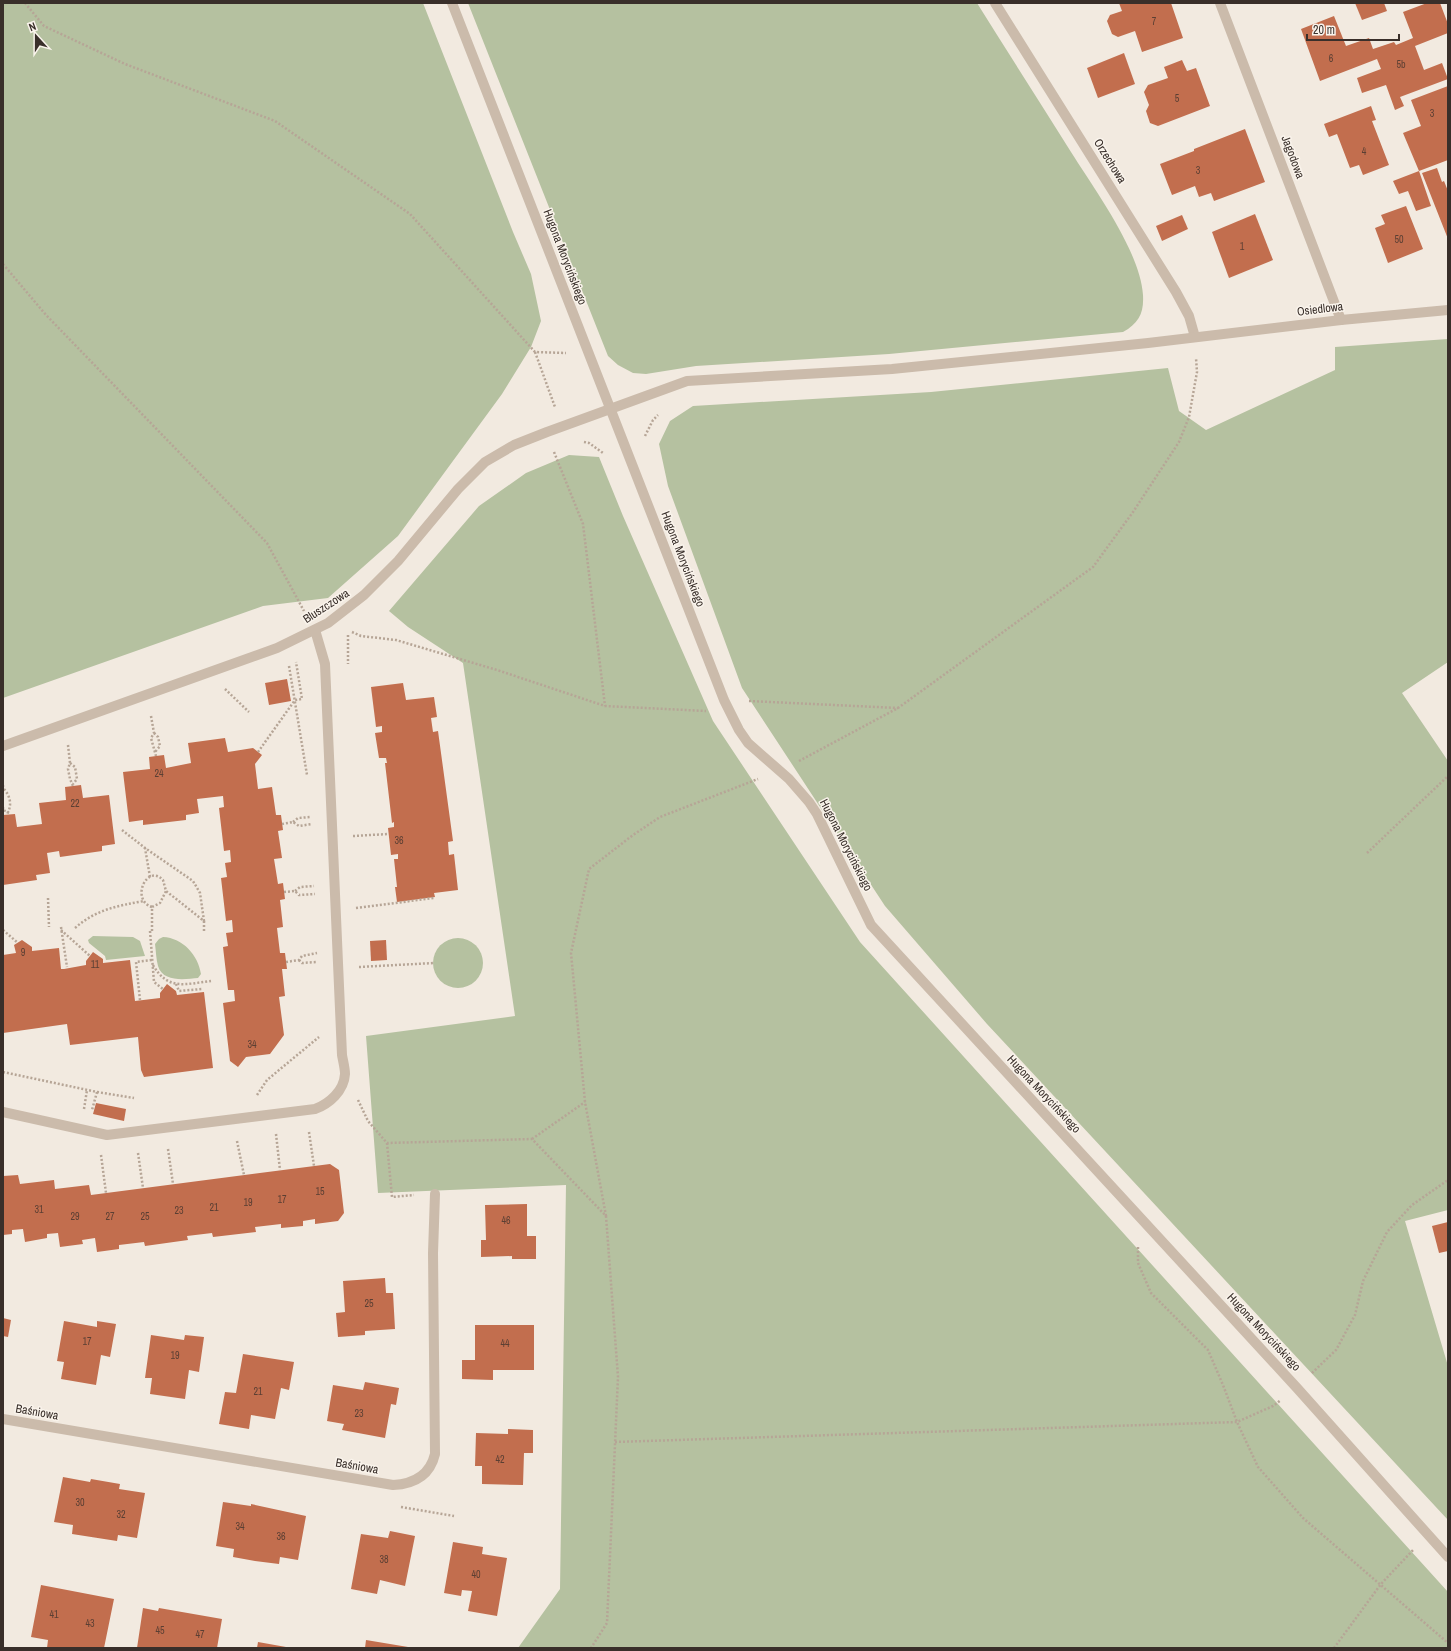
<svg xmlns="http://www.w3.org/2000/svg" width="1451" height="1651" font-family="'Archivo Narrow',sans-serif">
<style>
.green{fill:#b5c1a0}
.building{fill:#c26e4e}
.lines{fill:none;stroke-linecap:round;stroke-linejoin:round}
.path{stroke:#b6a596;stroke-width:2.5;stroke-dasharray:2 2;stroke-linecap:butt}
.minor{stroke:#cbbbab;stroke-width:10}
.labels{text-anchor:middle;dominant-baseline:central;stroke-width:3;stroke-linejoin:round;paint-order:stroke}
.number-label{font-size:10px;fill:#5b3f33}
.street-label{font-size:12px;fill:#392f2a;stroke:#faf4ec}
</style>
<rect width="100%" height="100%" fill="#f2eae0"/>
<!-- green -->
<g class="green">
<polygon points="3,3 423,3 513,232 531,274 541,321 531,347 502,394 398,536 328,598 263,606 3,698"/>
<path d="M468,3h509c31,50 63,99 94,149 24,38 69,99 72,143 1,18 -4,28 -20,37l-234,22 -193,12 -50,8 -13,-1 -15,-8 -10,-9z"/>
<polygon points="1448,339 1448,662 1402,693 1448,761 1448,1210 1405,1221 1448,1366 1448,1520 987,1024 885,906 742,688 668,486 659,444 670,421 693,406 931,392 1168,368 1179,411 1206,430 1335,370 1335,347"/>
<polygon points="569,455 599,457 623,516 713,721 860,942 1448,1592 1448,1648 518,1648 560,1589 566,1185 378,1193 366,1036 515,1016 463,663 408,627 389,611 479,506 526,473"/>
<polygon points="93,936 133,937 140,941 145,956 106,960 105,956 89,943 88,940"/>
<path d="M163,937c20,1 35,18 38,37l-3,4c-12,1 -35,5 -40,-12 -2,-7 -2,-15 -3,-22l4,-5z"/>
<circle cx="458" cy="963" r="25"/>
</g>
<!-- building -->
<g class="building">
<polygon points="1119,3 1171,3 1183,38 1142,52 1135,31 1118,37 1112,34 1107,21 1110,15 1122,11"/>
<polygon points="1355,3 1384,3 1387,11 1362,20"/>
<polygon points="1427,3 1440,3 1448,24 1448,33 1415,46 1424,70 1442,63 1448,79 1400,97 1404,106 1395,110 1386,85 1362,93 1357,78 1381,69 1377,59 1320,81 1301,29 1334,16 1346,46 1369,38 1373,49 1394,42 1396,45 1413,38 1403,12"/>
<polygon points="1124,53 1135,84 1098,98 1087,68"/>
<polygon points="1182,60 1187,71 1196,68 1210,106 1158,126 1150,123 1146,111 1149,105 1144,92 1148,85 1168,78 1164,67"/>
<polygon points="1448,86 1448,160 1419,171 1403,133 1421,126 1411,100"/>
<polygon points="1371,106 1376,120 1372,121 1389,165 1363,175 1359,165 1350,168 1337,134 1329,137 1324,124"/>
<polygon points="1245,129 1265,182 1214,201 1211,193 1199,197 1195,186 1172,195 1160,164 1194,151 1194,149"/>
<polygon points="1437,168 1442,182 1444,181 1448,191 1448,239 1422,173"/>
<polygon points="1419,171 1431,206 1416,211 1408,191 1399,194 1393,181"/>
<polygon points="1406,206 1423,249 1388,263 1375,228 1385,224 1381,215"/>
<polygon points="1255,214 1273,260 1229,278 1212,232"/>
<polygon points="1182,215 1188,229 1162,241 1156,226"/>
<polygon points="287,679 291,701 269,705 265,683"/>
<polygon points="403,683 406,700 434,697 437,717 431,718 433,732 438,731 453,841 448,842 449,855 454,854 458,890 434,893 435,897 397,902 395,887 397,887 394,859 398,859 398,854 391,855 388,828 394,827 394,822 392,823 385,763 387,763 386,758 379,758 375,733 382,732 382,726 376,727 371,687"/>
<polygon points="225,738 228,752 253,748 262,755 255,764 258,789 272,787 276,815 281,815 283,830 278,831 282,858 274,859 278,884 283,883 285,899 280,900 283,927 277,928 280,953 285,953 287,969 282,969 285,996 279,997 284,1035 270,1054 246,1057 238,1067 230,1061 223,1003 235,1001 234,990 228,990 223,947 228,946 226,933 233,932 232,920 226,921 221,878 227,877 225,863 231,862 230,850 224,851 219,808 224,807 223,796 197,799 199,813 186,815 186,820 143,825 143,820 129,822 123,772 150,769 149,757 156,756 164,755 166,768 191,763 188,743"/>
<polygon points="81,785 83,798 109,795 115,844 102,846 102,851 60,857 59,851 47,853 50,873 36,875 37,880 3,885 3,815 15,814 17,827 42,824 39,803 66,800 65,787"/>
<polygon points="22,940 32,947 32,951 59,948 61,969 64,969 86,965 86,961 93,952 103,959 103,963 130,960 135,1001 160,998 160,993 167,984 176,991 177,995 204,992 213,1068 144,1077 141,1070 138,1037 70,1045 67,1024 3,1033 3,955 16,953 14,945"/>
<polygon points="386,940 387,960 371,961 370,941"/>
<polygon points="96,1103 126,1109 124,1121 93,1114"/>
<polygon points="330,1164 339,1170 344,1213 338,1221 315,1224 315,1219 303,1221 303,1226 281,1228 281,1224 255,1227 256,1232 213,1237 212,1233 187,1236 188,1240 145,1246 144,1242 119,1245 119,1249 97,1252 95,1238 82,1240 83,1244 60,1247 58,1233 47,1234 47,1238 25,1242 23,1229 12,1230 12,1234 3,1235 3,1176 18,1175 20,1184 54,1180 55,1189 89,1185 91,1195"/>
<polygon points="527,1204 527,1236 536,1236 536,1259 512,1259 512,1256 481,1257 481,1240 486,1240 485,1205"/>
<polygon points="1448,1222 1448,1251 1439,1253 1432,1226"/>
<polygon points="385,1278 386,1293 393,1293 395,1329 365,1331 365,1335 338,1337 336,1313 345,1312 343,1281"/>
<polygon points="3,1318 11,1320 8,1337 3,1336"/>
<polygon points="64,1321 97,1327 97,1321 116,1324 110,1357 101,1355 96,1385 61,1379 64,1362 57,1361"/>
<polygon points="475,1325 534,1325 534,1370 493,1370 493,1380 462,1379 462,1360 475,1360"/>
<polygon points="151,1335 184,1340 185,1335 204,1337 199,1372 189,1370 185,1399 150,1394 152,1378 145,1378"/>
<polygon points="243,1354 294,1362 289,1390 281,1388 275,1419 251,1415 249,1429 219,1424 225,1392 236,1393"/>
<polygon points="365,1382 399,1388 396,1405 391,1404 385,1438 342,1430 344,1424 327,1421 333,1385 363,1390"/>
<polygon points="508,1429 533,1430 533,1453 524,1453 523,1485 482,1484 482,1466 475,1466 476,1433 508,1434"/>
<polygon points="63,1477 90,1482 91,1479 120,1484 119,1489 145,1493 137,1538 118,1535 117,1541 72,1534 73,1525 54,1522"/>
<polygon points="223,1502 251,1506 251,1504 306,1516 298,1560 280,1557 279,1564 255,1561 233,1557 234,1549 216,1546"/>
<polygon points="390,1531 415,1536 405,1586 380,1580 377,1594 351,1589 361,1534 388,1538"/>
<polygon points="453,1542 483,1547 482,1554 507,1558 497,1616 468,1611 472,1591 462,1590 461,1596 444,1593"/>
<polygon points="41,1585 114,1599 104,1648 47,1648 48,1640 31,1637"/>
<polygon points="143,1608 158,1611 159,1608 222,1619 217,1648 137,1648"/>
<polygon points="366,1640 408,1647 408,1648 365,1648"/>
<polygon points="258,1642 286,1647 286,1648 257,1648"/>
</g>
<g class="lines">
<!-- path -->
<g class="path">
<polyline points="25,3 44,26 125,64 275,121 410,214 535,352 566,353"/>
<polyline points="3,264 46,315 267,543 304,611"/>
<polyline points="535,352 555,407"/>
<polyline points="645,436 653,420 658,415"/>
<polyline points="584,442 589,443 603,453"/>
<polyline points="554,452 583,524 605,706"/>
<polyline points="352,632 361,636 396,640 497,670 605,706 706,711"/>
<polyline points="348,635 348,664"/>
<polyline points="289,666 307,775"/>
<polyline points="225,689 249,712"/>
<polyline points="749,701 898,708"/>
<polyline points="151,716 154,733 151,738 156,756"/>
<polyline points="154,733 158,737 160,746 155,752"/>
<polyline points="68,745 70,763 68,769 70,779 73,786"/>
<polyline points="258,752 295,700 302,699 296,662"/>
<polyline points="799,761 898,708 1093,567 1133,512 1179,442 1189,417 1197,372 1196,358"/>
<polyline points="70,763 75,767 77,779 73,784"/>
<polyline points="3,785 3,791"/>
<path d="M4,789c6,7 8,15 4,23"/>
<polyline points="3,807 3,810 8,812 7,815"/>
<polyline points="293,822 298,818 311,817"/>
<polyline points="282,824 293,822 299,826 312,824"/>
<polyline points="122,830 145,848"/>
<polyline points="353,836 388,834"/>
<polyline points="1367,853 1448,776"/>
<polyline points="150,877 145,848 193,881 200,893 204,921 166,891"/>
<polyline points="295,891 300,887 314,886"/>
<polyline points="284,892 295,891 299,895 315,894"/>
<polyline points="48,898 49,927"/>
<path d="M152,907c-22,-7 -5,-44 11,-27l3,11 -6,12 -8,4v24"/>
<polyline points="356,908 434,898"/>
<polyline points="204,921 204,932"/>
<polyline points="61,927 67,967"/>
<path d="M75,928c22,-19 42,-22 69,-27"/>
<polyline points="3,930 18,943"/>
<polyline points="61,930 90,956"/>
<polyline points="150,931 154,982 163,989"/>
<polyline points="299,960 302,963 317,962"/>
<polyline points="286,962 299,960 302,956 317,953"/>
<path d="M153,965c15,26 32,19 58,16"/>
<polyline points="359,967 434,963"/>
<polyline points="176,984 179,991 202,989"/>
<polyline points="140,1000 136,962 152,960"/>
<polyline points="3,1072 97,1092 92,1110"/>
<polyline points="97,1092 134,1098"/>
<polyline points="257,1095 267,1080 319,1037"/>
<polyline points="358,1100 368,1121 387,1143 532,1139 606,1216 618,1377 607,1623 591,1648"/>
<polyline points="84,1109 87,1090"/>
<polyline points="309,1132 314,1166"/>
<polyline points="276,1134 280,1170"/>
<polyline points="532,1139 585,1102"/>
<polyline points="237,1141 244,1175"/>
<polyline points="387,1143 392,1197 414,1195"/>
<polyline points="168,1149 173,1184"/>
<polyline points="138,1153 143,1188"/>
<polyline points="101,1155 106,1193"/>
<polyline points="606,1216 585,1102 571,953 589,869 633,835 660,817 758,779"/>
<polyline points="1138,1247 1138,1263 1151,1293 1208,1350 1223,1385 1237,1422 1258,1467 1303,1518 1448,1643"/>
<polyline points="1312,1373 1336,1350 1355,1315 1363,1281 1387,1232 1412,1205 1448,1180"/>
<polyline points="615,1442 1237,1422 1273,1406 1281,1400"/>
<polyline points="401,1507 454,1516"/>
<polyline points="1334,1648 1381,1584 1414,1549"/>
</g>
<!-- minor -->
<g class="minor">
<polyline points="452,3 724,700 739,730 748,743 789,779 809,802 817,814 871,925 1297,1388 1448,1557"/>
<polyline points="995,3 1176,292 1189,316 1195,337"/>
<polyline points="1220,3 1341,320"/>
<polyline points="3,746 277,648 328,623 364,595 398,561 458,489 485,462 514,445 547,432 687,381 892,369 1148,343 1341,320 1448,310"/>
<path d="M3,1112l104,23 208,-26c14,-5 29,-18 30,-35 0,-6 -2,-13 -3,-19l-17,-391 -10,-34"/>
<path d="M3,1419l390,66c21,-1 37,-10 42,-31l-2,-201 2,-59"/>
</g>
</g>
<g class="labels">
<!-- number labels -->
<g class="number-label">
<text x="1154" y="21">7</text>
<text x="1331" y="58">6</text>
<text x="1401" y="64">5b</text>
<text x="1177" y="98">5</text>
<text x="1432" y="113">3</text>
<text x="1364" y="151">4</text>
<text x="1198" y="170">3</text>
<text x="1399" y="239">50</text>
<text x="1242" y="246">1</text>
<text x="159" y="773">24</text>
<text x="75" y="803">22</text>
<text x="399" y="840">36</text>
<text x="23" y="952">9</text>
<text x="95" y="964">11</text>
<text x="252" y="1044">34</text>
<text x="320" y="1191">15</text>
<text x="282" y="1199">17</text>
<text x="248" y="1202">19</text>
<text x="214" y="1207">21</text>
<text x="39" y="1209">31</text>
<text x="179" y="1210">23</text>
<text x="75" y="1216">29</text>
<text x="110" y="1216">27</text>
<text x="145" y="1216">25</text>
<text x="506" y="1220">46</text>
<text x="369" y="1303">25</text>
<text x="87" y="1341">17</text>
<text x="505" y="1343">44</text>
<text x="175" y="1355">19</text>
<text x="258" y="1391">21</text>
<text x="359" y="1413">23</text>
<text x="500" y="1459">42</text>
<text x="80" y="1502">30</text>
<text x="121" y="1514">32</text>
<text x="240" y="1526">34</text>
<text x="281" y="1536">36</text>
<text x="384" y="1559">38</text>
<text x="476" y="1574">40</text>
<text x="54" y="1614">41</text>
<text x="90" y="1623">43</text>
<text x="160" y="1630">45</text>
<text x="200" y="1634">47</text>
</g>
<!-- street labels -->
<g class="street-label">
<text transform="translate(1293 157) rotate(69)">Jagodowa</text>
<text transform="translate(1110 161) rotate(58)">Orzechowa</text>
<text transform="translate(565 257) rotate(69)">Hugona Morycińskiego</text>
<text transform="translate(1320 309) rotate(-7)">Osiedlowa</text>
<text transform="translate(683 559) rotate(69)">Hugona Morycińskiego</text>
<text transform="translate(326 606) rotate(-33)">Bluszczowa</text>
<text transform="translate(846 845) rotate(63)">Hugona Morycińskiego</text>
<text transform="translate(1044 1094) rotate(47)">Hugona Morycińskiego</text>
<text transform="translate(1264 1332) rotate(47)">Hugona Morycińskiego</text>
<text transform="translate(37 1412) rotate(10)">Baśniowa</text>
<text transform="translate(357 1466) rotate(10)">Baśniowa</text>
</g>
</g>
<!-- border -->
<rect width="1451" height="1651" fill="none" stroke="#392f2a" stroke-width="8"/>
<!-- north arrow -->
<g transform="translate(36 36) rotate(339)" stroke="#faf4ec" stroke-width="3" paint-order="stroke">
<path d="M0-3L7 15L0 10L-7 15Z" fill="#392f2a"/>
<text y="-6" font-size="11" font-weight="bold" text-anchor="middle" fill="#392f2a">N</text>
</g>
<!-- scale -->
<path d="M1307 34v6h92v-6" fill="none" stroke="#392f2a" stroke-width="2"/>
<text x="1313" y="34" font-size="12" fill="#392f2a" stroke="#faf4ec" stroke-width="3" paint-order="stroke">20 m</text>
</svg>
